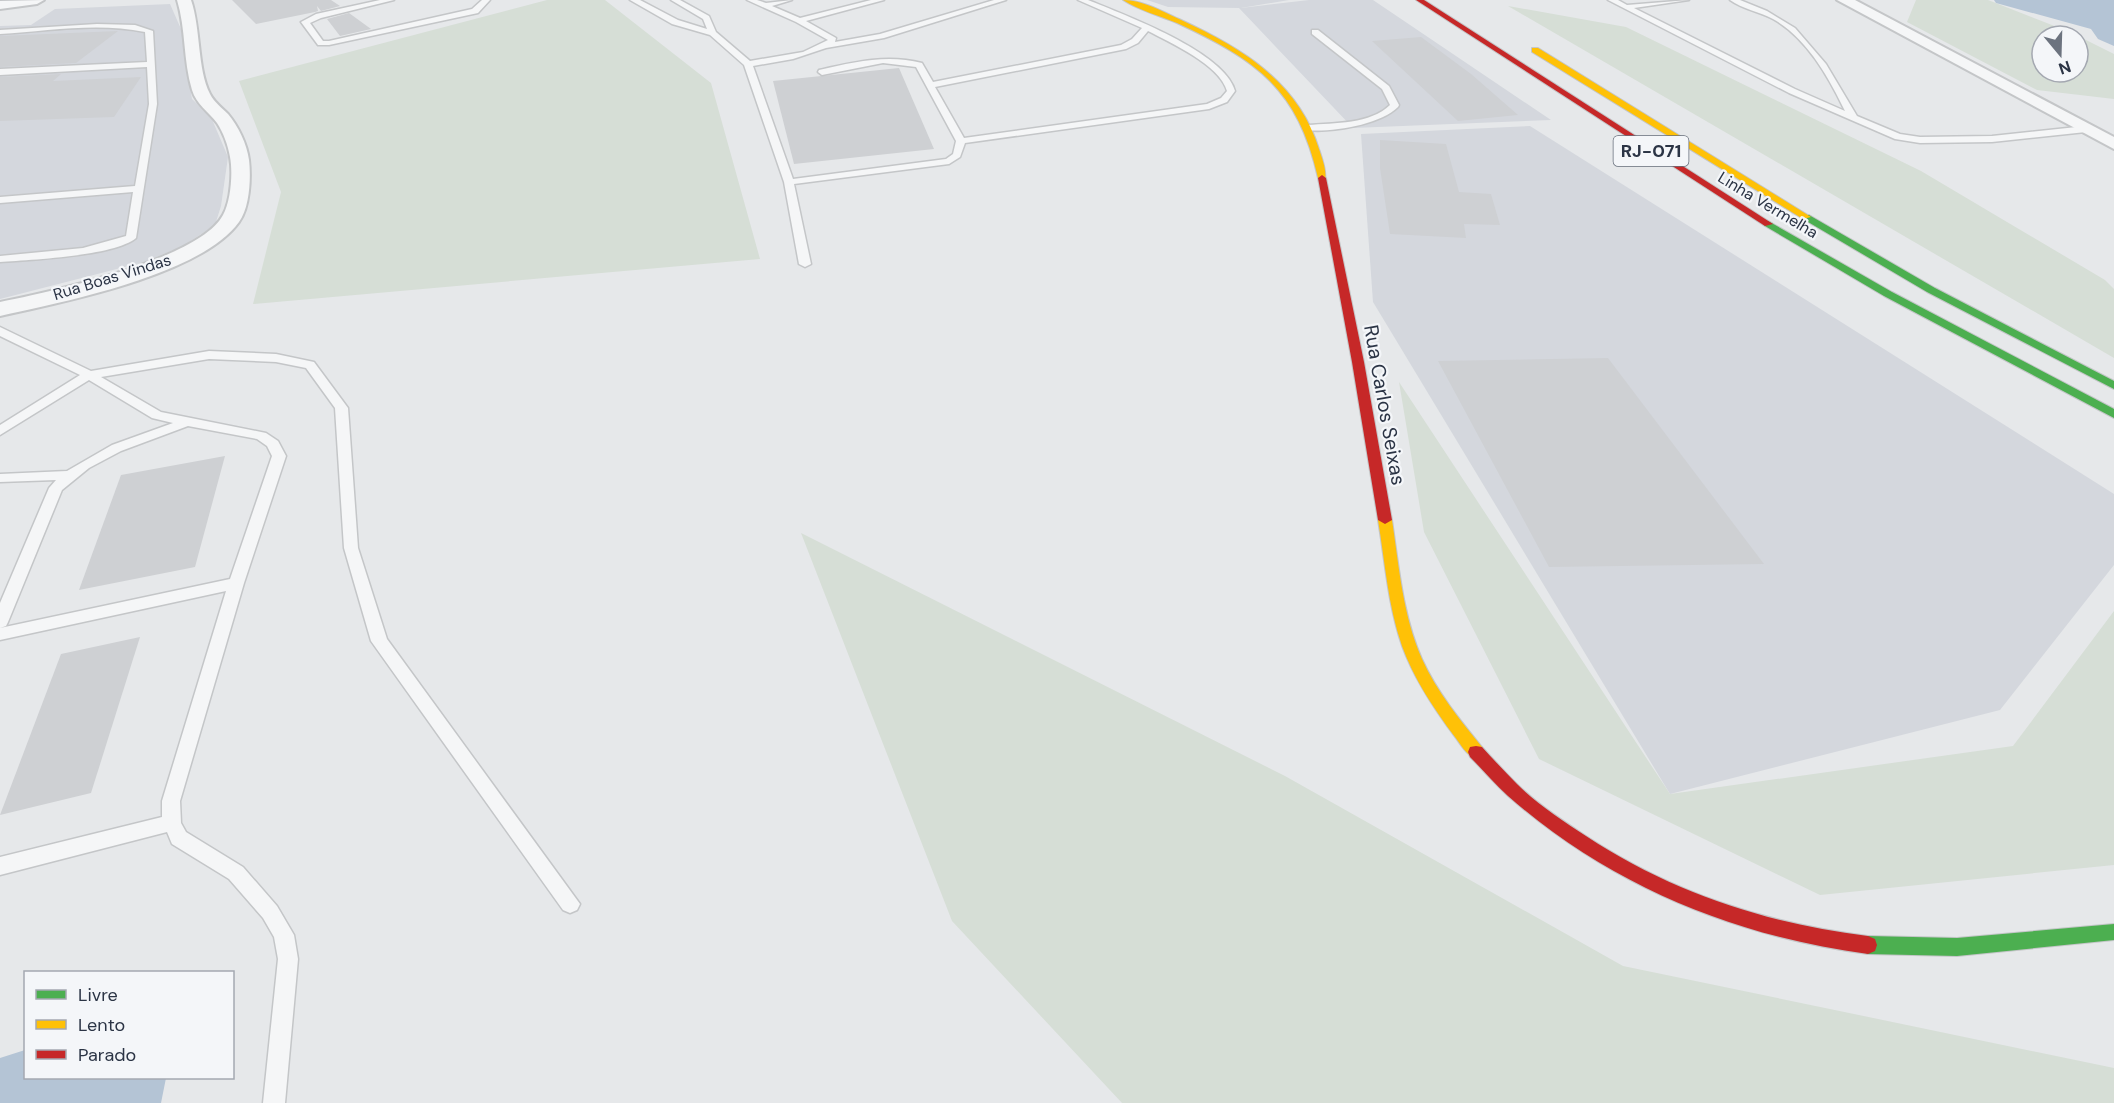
<svg xmlns="http://www.w3.org/2000/svg" width="2114" height="1103" font-family="'DM Sans',sans-serif">
<style>
.built{fill:#d4d7dd}
.green{fill:#d6ded6}
.water{fill:#b4c4d5}
.building{fill:#ced0d3}
.lines{fill:none;stroke-linecap:round;stroke-linejoin:round}
.lane-casing{stroke:#c4c6c8;stroke-width:3}
.street-casing{stroke:#c4c6c8;stroke-width:4}
.fast-casing{stroke:#c4c6c8;stroke-width:2}
.slow-casing{stroke:#c4c6c8;stroke-width:2}
.jam-casing{stroke:#c4c6c8;stroke-width:2}
.lane{fill:#f5f6f7;fill-rule:evenodd}
.street{fill:#f5f6f7;fill-rule:evenodd}
.fast{fill:#4caf50;fill-rule:evenodd}
.slow{fill:#ffc107;fill-rule:evenodd}
.jam{fill:#c62828;fill-rule:evenodd}
.labels{text-anchor:middle;dominant-baseline:central;stroke-width:4.5;stroke-linejoin:round;paint-order:stroke}
.far-street-label{font-size:16px;fill:#2b3445;stroke:#f4f6f9}
.shield{fill:#f4f6f9;stroke:#676e7b;stroke-width:1.5}
.shield-label{font-size:18px;font-weight:bold;fill:#2b3445}
.street-label{font-size:20px;fill:#2b3445;stroke:#f4f6f9}
</style>
<rect width="100%" height="100%" fill="#e6e8ea"/>
<!-- built -->
<g class="built">
<polygon points="1147,0 1289,0 1241,8 1309,0 1373,0 1551,120 1353,128 1239,8 1168,7"/>
<polygon points="170,4 181,29 192,99 211,117 228,157 221,206 215,225 183,246 144,262 0,299 0,26 31,25 55,9"/>
<polygon points="1530,126 2114,494 2114,565 2000,710 1670,794 1373,302 1361,134"/>
</g>
<!-- green -->
<g class="green">
<polygon points="547,0 605,0 711,83 760,259 253,304 281,192 239,81"/>
<polygon points="1916,0 1988,0 2075,34 2078,36 2042,36 2042,72 2078,72 2078,36 2114,54 2114,99 2037,90 1907,22"/>
<polygon points="1508,6 1626,27 1921,171 2105,280 2114,289 2114,358"/>
<polygon points="1399,382 1670,794 2013,746 2114,611 2114,865 1820,895 1539,759 1424,532"/>
<polygon points="801,533 1285,776 1623,966 2114,1068 2114,1103 1122,1103 952,921"/>
</g>
<!-- water -->
<g class="water">
<polygon points="1994,0 2114,0 2114,46 2098,39 2091,29 1996,3"/>
<polygon points="25,1050 26,1078 166,1078 161,1103 0,1103 0,1058"/>
</g>
<!-- building -->
<g class="building">
<polygon points="232,0 331,0 340,6 321,11 317,6 318,11 315,12 256,24"/>
<polygon points="349,13 371,29 340,36 327,19"/>
<polygon points="118,31 76,63 0,67 0,36"/>
<polygon points="1421,37 1471,74 1518,115 1458,121 1372,41"/>
<polygon points="899,68 934,149 794,164 773,81"/>
<polygon points="61,74 53,81 141,77 114,117 0,121 0,77"/>
<polygon points="1380,140 1446,144 1459,192 1491,194 1500,225 1464,224 1466,238 1390,234 1380,168"/>
<polygon points="1608,358 1764,564 1549,567 1438,361"/>
<polygon points="225,456 195,567 79,590 121,475"/>
<polygon points="140,637 91,793 0,815 61,654"/>
</g>
<g class="lines">
<defs>
<g id="lane">
<polygon points="380,0 394,0 321,18 310,23 323,41 329,41 472,9 482,0 490,0 478,13 329,45 318,45 301,22 316,14"/>
<path d="M630,0h10l38,20 29,9 -4,-10 -32,-19h9l29,16 7,16 34,29 53,-9 25,-12 -32,-18 -49,-22h10l9,3 26,-3 -20,6 28,12 71,-18h13l-78,21 30,17 -1,4 45,-8 114,-34h12l-122,38 -58,10 -33,11 -40,7 40,113 153,-20 7,-5 3,-13 -40,-74 -33,-4 -61,12 -4,-3 1,-2c35,-8 68,-16 103,-7l11,19 188,-37 11,-6 10,-11 -64,-28h10c37,15 137,52 147,91l-8,11 -18,7 -244,34 -5,14 -11,7 -155,20 17,80 -6,3 -6,-3 -15,-82 -40,-117 -34,-30 -38,-11zM1148,31c23,12 72,34 79,60l-6,7 -14,6 -243,34 -29,-51 191,-38 12,-6z"/>
<path d="M1608,0h10l9,5 62,-5 -55,8 161,81 50,22c-16,-33 -38,-73 -72,-92 -13,-7 -31,-10 -43,-19h10l27,11 28,17 31,36 31,52 43,18 20,3 72,-1 94,-10 5,3 -5,3 -94,10 -72,1 -25,-4 -106,-46z"/>
<path d="M97,24l38,1 18,6 4,73 -21,134c-21,18 -107,22 -136,24v-6l83,-8 43,-12 7,-44 -133,11v-6l135,-11 14,-82 -2,-37 -147,8v-6l147,-7 -2,-30c-47,-10 -98,-1 -145,2v-4z"/>
<path d="M1312,30h6l71,56 10,19 -1,2c-18,18 -68,26 -93,23l-2,-2 5,-3c26,-2 63,-1 82,-20l-8,-16 -70,-55z"/>
<polygon points="0,327 91,371 209,351 276,354 314,362 348,408 358,548 387,639 580,904 577,910 570,913 563,910 371,641 344,548 335,408 306,368 276,362 209,359 101,377 161,412 266,433 278,441 286,456 244,583 180,801 181,823 186,832 243,867 277,906 294,935 298,959 285,1103 263,1103 278,959 274,937 263,918 229,879 172,844 167,832 0,875 0,857 162,817 162,801 226,591 0,640 0,628 230,579 272,456 267,446 257,439 188,426 121,451 89,468 62,490 8,622 6,626 0,628 0,603 49,488 56,480 0,482 0,474 67,471 112,445 173,423 152,418 89,380 0,435 0,425 80,375 0,336"/>
</g>
<g id="street">
<polygon points="44,0 37,4 0,9 0,1"/>
<path d="M177,0h14c10,29 6,68 19,94 4,8 12,14 18,20 10,12 19,30 21,46 2,17 1,47 -10,62 -38,53 -176,80 -239,94v-14c49,-10 199,-42 223,-87 8,-14 10,-43 7,-58 -2,-12 -7,-25 -13,-34 -8,-11 -21,-19 -25,-33 -9,-29 -6,-61 -15,-90z"/>
<polygon points="1837,0 1855,0 2114,137 2114,149"/>
</g>
<g id="fast">
<polygon points="1803,215 1809,215 1935,288 2114,381 2114,389 1927,292 1803,219"/>
<polygon points="1768,221 1892,292 2114,409 2114,418 1884,296 1765,226 1763,224"/>
<polygon points="2114,924 2114,940 1957,956 1868,954 1861,951 1859,945 1861,939 1868,936 1957,938"/>
</g>
<g id="slow">
<path d="M1123,0c19,0 39,11 56,19 61,28 119,62 140,130 3,9 8,22 6,31l-7,-2c-20,-89 -61,-118 -141,-155 -17,-7 -39,-13 -54,-23z"/>
<polygon points="1532,48 1538,48 1811,217 1803,219 1532,52"/>
<path d="M1385,516l7,4c7,47 11,96 30,139 15,33 38,61 60,88l2,5 -2,5c-13,4 -20,-11 -27,-20 -21,-28 -41,-58 -53,-91 -14,-40 -17,-84 -24,-126z"/>
</g>
<g id="jam">
<polygon points="1416,0 1424,0 1773,224 1765,226"/>
<polygon points="1322,175 1326,178 1364,362 1392,520 1385,524 1378,520 1352,362 1318,178"/>
<path d="M1476,746l6,1c11,12 23,25 35,37 20,20 45,36 69,52 87,57 179,87 282,100l7,3 2,6 -2,6 -7,3c-134,-18 -257,-68 -360,-158 -13,-12 -25,-26 -38,-39l-2,-5 2,-5z"/>
</g>
</defs>
<!-- lane casing -->
<use href="#lane" class="lane-casing"/>
<!-- street casing -->
<use href="#street" class="street-casing"/>
<!-- fast casing -->
<use href="#fast" class="fast-casing"/>
<!-- slow casing -->
<use href="#slow" class="slow-casing"/>
<!-- jam casing -->
<use href="#jam" class="jam-casing"/>
<!-- lane -->
<use href="#lane" class="lane"/>
<!-- street -->
<use href="#street" class="street"/>
<!-- fast -->
<use href="#fast" class="fast"/>
<!-- slow -->
<use href="#slow" class="slow"/>
<!-- jam -->
<use href="#jam" class="jam"/>
</g>
<g class="labels">
<!-- far-street labels -->
<g class="far-street-label">
<text transform="translate(1768 205) rotate(31)">Linha Vermelha</text>
<text transform="translate(112 277) rotate(-17)">Rua Boas Vindas</text>
</g>
<!-- shield labels -->
<rect class="shield" x="1613.5" y="136" width="75" height="30" rx="4.5"/>
<g class="shield-label">
<text x="1651" y="151">RJ-071</text>
</g>
<!-- street labels -->
<g class="street-label">
<text transform="translate(1385 405) rotate(80)">Rua Carlos Seixas</text>
</g>
</g>
<!-- legend -->
<rect x="24" y="971" width="210" height="108" fill="#f4f6f9" stroke="#a4a8b1" stroke-width="1.5"/>
<rect x="36" y="990" width="30" height="9" fill="#4caf50" stroke="#a4a8b1" stroke-width="1.5"/>
<text x="78" y="1001" font-size="18" fill="#2b3445">Livre</text>
<rect x="36" y="1020" width="30" height="9" fill="#ffc107" stroke="#a4a8b1" stroke-width="1.5"/>
<text x="78" y="1031" font-size="18" fill="#2b3445">Lento</text>
<rect x="36" y="1050" width="30" height="9" fill="#c62828" stroke="#a4a8b1" stroke-width="1.5"/>
<text x="78" y="1061" font-size="18" fill="#2b3445">Parado</text>
<!-- north arrow -->
<g transform="translate(2060 54) rotate(161)"><circle r="28" fill="#f4f6f9" stroke="#a4a8b1" stroke-width="1.5"/>
<path d="M0-4.5L10 22L0 15L-10 22Z" fill="#6c737f"/>
<text y="-9" font-size="16" font-weight="bold" text-anchor="middle" fill="#2b3445">N</text>
</g>
</svg>
